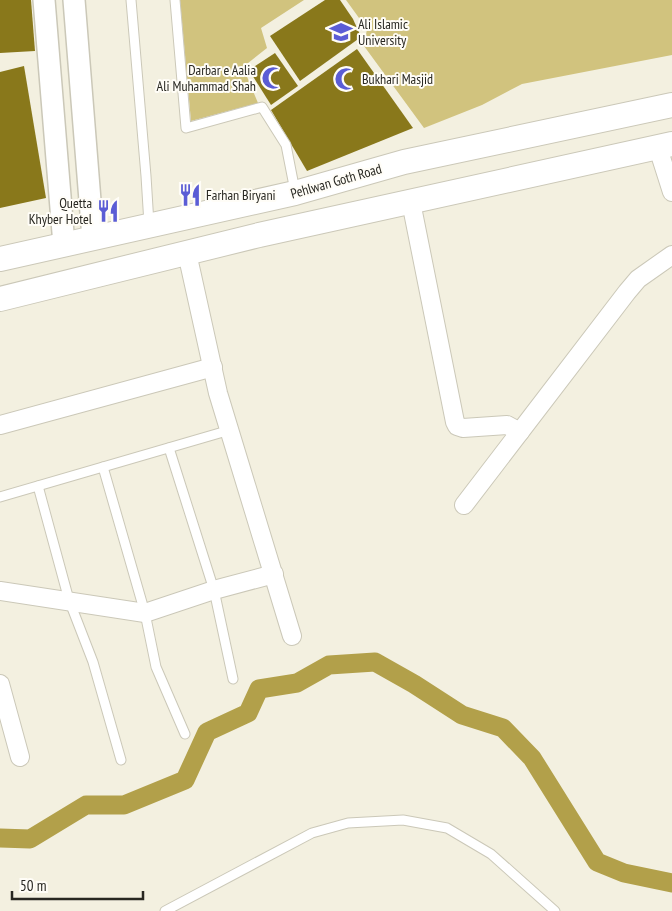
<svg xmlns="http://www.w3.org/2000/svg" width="672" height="911" font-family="'PT Sans Narrow',sans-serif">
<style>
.green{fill:#d1c37e}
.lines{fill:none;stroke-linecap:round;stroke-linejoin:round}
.canal{stroke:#b2a04a;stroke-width:19}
.building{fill:#89781b}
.service-casing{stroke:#cbc8b8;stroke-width:11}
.minor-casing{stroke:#cbc8b8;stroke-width:20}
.tertiary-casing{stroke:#cbc8b8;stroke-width:24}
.secondary-casing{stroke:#cbc8b8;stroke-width:26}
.service{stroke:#fff;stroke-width:9}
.minor{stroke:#fff;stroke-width:18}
.tertiary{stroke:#fff;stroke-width:21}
.secondary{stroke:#fff;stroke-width:24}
.labels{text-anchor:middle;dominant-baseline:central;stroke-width:4;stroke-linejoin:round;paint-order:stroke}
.poi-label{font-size:14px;fill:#282721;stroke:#fffdf7;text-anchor:start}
.street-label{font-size:14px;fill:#282721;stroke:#fffdf7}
</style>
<rect width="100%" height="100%" fill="#f3f0e0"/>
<!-- green -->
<g class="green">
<polygon points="180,0 304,0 261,28 267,48 243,67 258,103 191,121"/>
<polygon points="346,0 672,0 672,55 522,84 482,105 424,128 364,46 367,29"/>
</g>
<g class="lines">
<!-- canal -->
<polyline class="canal" points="0,838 30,839 86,805 124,805 185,780 207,732 248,713 259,689 297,683 329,665 375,662 414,684 462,715 503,728 532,758 597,862 624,873 672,883"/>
</g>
<!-- building -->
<g class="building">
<polygon points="0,0 31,0 35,51 0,53"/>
<polygon points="325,0 340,0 353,19 361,37 300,81 270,36"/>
<polygon points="357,49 413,128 307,171 271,110"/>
<polygon points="275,53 298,86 271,105 249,70"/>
<polygon points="24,66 46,198 0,208 0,72"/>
</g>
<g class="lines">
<defs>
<g id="service">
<polyline points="131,0 146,176 149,224"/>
<polyline points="175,0 186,128 262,107 286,145 295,191"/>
<polyline points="169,448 214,590 233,679"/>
<polyline points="103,467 145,613 156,667 185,734"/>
<polyline points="38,486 69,600 93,662 121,760"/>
<polyline points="0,497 230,430"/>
<polyline points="165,911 312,833 348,823 403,820 447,828 491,854 555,911"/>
</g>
<g id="minor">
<polyline points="658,148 672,192"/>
<polyline points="411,202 455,422 457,426 463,428 507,425 520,432"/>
<polyline points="187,253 218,393 292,636"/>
<polyline points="0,425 213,367"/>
<polyline points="464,505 627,292 638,279 672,255"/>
<polyline points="0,591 145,613 214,590 274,574"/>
<polyline points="0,684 20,757"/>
</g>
<g id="tertiary">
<polyline points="44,0 64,245"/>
<polyline points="74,0 93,238"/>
</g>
<g id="secondary">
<polyline points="0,259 295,193 404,162 672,105"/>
<polyline points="0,299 259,235 672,144"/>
</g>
</defs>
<!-- service casing -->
<use href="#service" class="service-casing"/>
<!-- minor casing -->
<use href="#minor" class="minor-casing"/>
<!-- tertiary casing -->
<use href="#tertiary" class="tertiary-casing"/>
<!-- secondary casing -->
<use href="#secondary" class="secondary-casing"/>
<!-- service -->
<use href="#service" class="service"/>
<!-- minor -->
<use href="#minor" class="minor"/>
<!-- tertiary -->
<use href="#tertiary" class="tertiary"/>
<!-- secondary -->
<use href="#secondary" class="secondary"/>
</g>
<!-- icons -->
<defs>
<symbol id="university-bare" viewBox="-9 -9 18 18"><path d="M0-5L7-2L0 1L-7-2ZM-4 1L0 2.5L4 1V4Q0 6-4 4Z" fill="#5b5dd5" stroke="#fffdf7" stroke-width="2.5" paint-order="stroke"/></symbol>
<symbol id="mosque-bare" viewBox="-9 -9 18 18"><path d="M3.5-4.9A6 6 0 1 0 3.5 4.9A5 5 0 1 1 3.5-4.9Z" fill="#5b5dd5" stroke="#fffdf7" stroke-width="2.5" paint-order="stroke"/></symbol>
<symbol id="restaurant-bare" viewBox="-9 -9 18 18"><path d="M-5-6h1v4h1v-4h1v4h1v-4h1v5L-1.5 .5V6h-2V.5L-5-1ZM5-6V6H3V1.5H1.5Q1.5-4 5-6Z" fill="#5b5dd5" stroke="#fffdf7" stroke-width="2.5" paint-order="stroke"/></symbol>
</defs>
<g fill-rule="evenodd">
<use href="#university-bare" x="325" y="16" width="32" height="32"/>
<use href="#mosque-bare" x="257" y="62" width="32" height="32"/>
<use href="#mosque-bare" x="330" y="63" width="32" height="32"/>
<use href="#restaurant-bare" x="174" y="179" width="32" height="32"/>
<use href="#restaurant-bare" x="92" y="195" width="32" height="32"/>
</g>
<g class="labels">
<!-- poi labels -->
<g class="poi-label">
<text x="358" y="24">Ali Islamic<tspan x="358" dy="16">University</tspan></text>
<text x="256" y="70" text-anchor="end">Darbar e Aalia<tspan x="256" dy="16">Ali Muhammad Shah</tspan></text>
<text x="362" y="79">Bukhari Masjid</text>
<text x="206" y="195">Farhan Biryani</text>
<text x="92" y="203" text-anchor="end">Quetta<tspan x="92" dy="16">Khyber Hotel</tspan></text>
</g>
<!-- street labels -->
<g class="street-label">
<text transform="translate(336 181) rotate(-16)">Pehlwan Goth Road</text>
</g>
</g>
<!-- scale -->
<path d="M12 891v8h131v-8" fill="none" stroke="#282721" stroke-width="2.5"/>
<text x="20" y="891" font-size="15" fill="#282721" stroke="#fffdf7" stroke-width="4" paint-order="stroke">50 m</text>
</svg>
